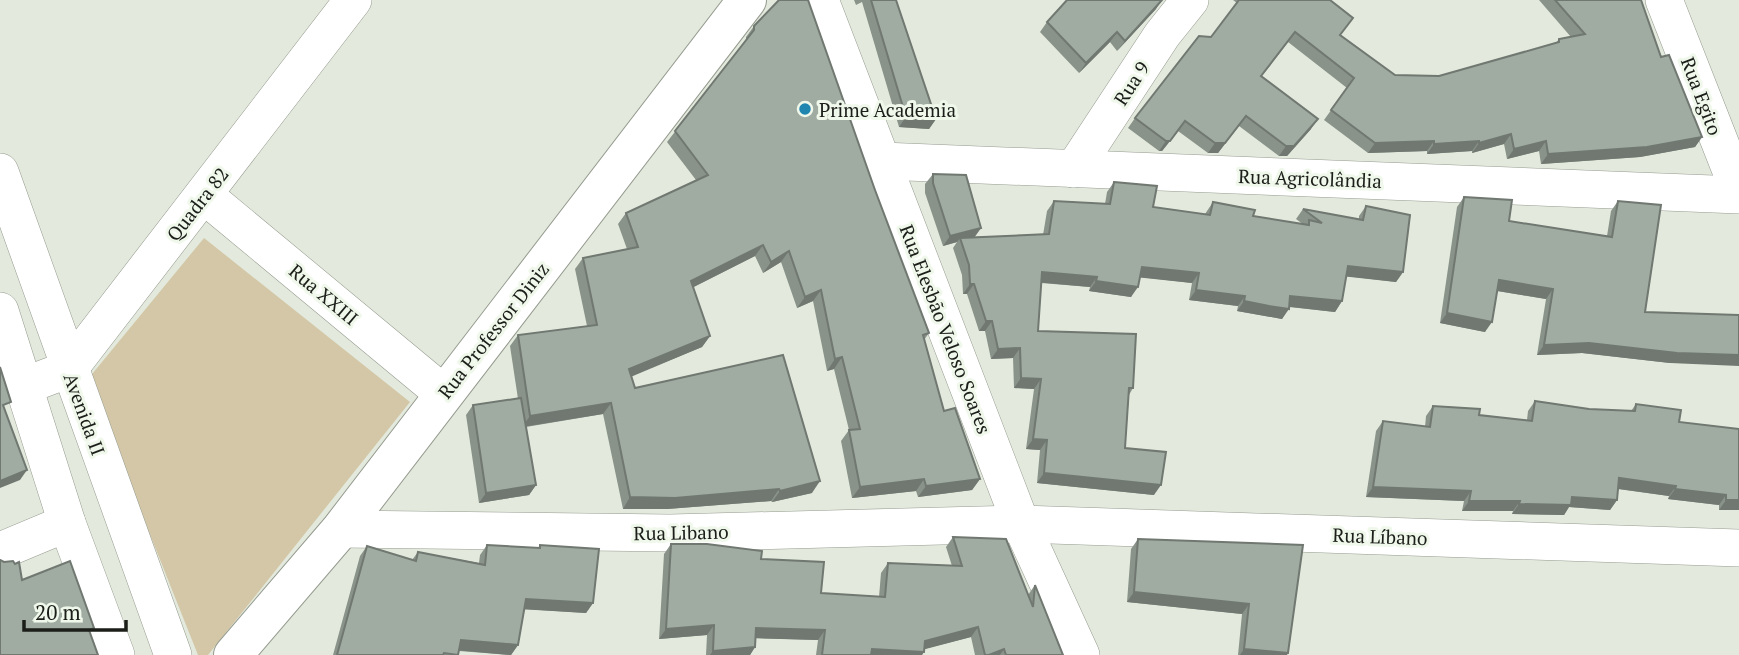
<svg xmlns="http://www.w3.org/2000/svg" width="1739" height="655" font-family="'PT Serif',serif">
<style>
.green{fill:#d3c7a7}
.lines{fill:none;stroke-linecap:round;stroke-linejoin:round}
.street-casing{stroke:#959b8f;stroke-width:38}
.secondary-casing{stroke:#959b8f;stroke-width:40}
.street{stroke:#fff;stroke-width:37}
.secondary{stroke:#fff;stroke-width:38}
.wall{fill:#8a938a}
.shaded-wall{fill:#707871}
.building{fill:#a0aba1;stroke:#707871;stroke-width:2}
.poi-dot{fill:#2085af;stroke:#f0f8eb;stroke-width:2.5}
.labels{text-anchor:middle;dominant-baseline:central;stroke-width:6;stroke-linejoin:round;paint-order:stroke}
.street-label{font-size:19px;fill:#1b1e19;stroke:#f0f8eb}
.poi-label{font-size:19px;fill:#1b1e19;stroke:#f0f8eb;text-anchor:start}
</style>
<rect width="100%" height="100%" fill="#e3eadd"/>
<!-- green -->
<polygon class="green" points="204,238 410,402 208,655 198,655 88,379"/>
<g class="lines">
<defs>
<g id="street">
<polyline points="820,0 1021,524 1081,655"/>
<polyline points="1664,0 1739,191"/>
<polyline points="882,161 1739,195"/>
<polyline points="1074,169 1162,35 1190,0"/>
<polyline points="0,172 173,655"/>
<polyline points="204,195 444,394"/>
<polyline points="0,311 67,523 116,655"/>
<polyline points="24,386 69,369 353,0"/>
<polyline points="341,529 670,533 1021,524 1739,548"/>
<polyline points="0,551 67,523"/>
</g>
<polyline id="secondary" points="233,655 341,529 747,0"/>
</defs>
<!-- street casing -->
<use href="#street" class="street-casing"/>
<!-- secondary casing -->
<use href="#secondary" class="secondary-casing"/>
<!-- street -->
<use href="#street" class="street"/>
<!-- secondary -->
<use href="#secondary" class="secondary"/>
</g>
<!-- wall -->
<g class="wall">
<polygon points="854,0 896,0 936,119 929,129 899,127 862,2 856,5"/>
<polygon points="1233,0 1330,0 1340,35 1395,75 1439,76 1556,43 1559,39 1571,37 1539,0 1641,0 1661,57 1702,137 1695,147 1640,157 1541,164 1539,151 1507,159 1504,144 1472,153 1472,151 1427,154 1427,151 1368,153 1324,120 1347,88 1288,42 1262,76 1311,129 1287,156 1279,156 1239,126 1218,153 1208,153 1178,131 1162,151 1159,151 1128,128 1135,118 1211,37 1237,3"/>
<polygon points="1156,9 1117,51 1110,42 1079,73 1040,32 1047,22"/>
<polygon points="754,26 875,190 929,333 924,340 944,411 980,479 972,490 918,497 916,491 852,498 841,441 849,430 834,369 827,371 813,301 797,308 781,262 763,273 755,256 693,287 710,336 702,347 631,376 635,388 812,493 772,502 771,501 667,509 623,509 603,414 526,427 536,485 529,495 479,503 466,415 473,405 518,399 510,346 518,335 587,326 575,269 583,258 627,249 618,224 626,213 696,180 667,142 746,40 746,37"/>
<polygon points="933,174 981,228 974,237 1043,235 1047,211 1054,201 1105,204 1107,192 1114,182 1153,207 1205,214 1213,202 1253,216 1304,225 1296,219 1303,209 1359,219 1359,216 1366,206 1403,272 1396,282 1346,276 1342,301 1335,312 1289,307 1282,319 1237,311 1238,306 1189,300 1192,283 1140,277 1131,297 1089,291 1090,287 1041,283 1038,331 1133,388 1129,395 1125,448 1154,495 1037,483 1040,450 1026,449 1034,389 1014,388 1013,358 991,359 985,331 979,331 967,294 963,294 962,275 953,248 957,242 943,246 925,193 925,184"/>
<polygon points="1464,197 1509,221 1607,236 1611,211 1618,201 1645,312 1670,363 1582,353 1537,355 1546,299 1497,291 1485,332 1440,323 1457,207"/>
<polygon points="1535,401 1589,409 1631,411 1636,404 1679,422 1739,510 1719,510 1719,505 1668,499 1669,496 1618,489 1617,500 1610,510 1569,507 1564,515 1512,514 1513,511 1462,511 1464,501 1366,497 1376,431 1383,421 1425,427 1426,416 1433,406 1479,415 1527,420 1528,411"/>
<polygon points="953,537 1028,595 1035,585 1063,655 975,655 971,637 924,649 922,655 816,655 818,640 756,638 755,647 750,655 706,655 707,635 659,639 664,554 671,544 761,559 821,593 879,597 881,573 888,563 952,566 946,547"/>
<polygon points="1138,539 1303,545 1287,655 1238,655 1242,614 1127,602 1131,549"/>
<polygon points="487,545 538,548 540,545 593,603 586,613 524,609 518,645 511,655 459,651 458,655 333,655 360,556 367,546 412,560 418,552 479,563 480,555"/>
</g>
<!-- shaded-wall -->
<g class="shaded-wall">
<polygon points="1162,0 1156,9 1117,51 1125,41"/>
<polygon points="1117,32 1110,42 1079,73 1086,63"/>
<polygon points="1246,116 1218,153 1208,153 1215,143"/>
<polygon points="906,117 936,119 929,129 899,127"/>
<polygon points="1318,119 1311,129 1287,156 1279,156 1286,146"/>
<polygon points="1178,131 1162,151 1159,151 1166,141"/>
<polygon points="1511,134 1504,144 1472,153 1479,143"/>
<polygon points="1702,137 1695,147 1640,157 1541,164 1548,154"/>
<polygon points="1434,141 1427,151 1368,153 1375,143"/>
<polygon points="1479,141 1472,151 1427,154 1434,144"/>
<polygon points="1546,141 1539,151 1507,159 1514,149"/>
<polygon points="981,228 974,238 960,238 957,242 943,246 950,236"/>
<polygon points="763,245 755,256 684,292 691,281"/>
<polygon points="789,251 781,262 763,273 771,262"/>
<polygon points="1348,266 1403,272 1396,282 1341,276"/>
<polygon points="1142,267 1199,273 1192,283 1135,277"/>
<polygon points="1042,272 1097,277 1090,287 1035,282"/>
<polygon points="1499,280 1553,289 1546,299 1492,290"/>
<polygon points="1096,281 1138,287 1131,297 1089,291"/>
<polygon points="970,284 974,284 967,294 963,294"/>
<polygon points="821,290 813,301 797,308 805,297"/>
<polygon points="1196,290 1245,296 1238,306 1189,300"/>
<polygon points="1290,296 1342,301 1335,312 1283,306"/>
<polygon points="1244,301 1289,309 1282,319 1237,311"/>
<polygon points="1447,313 1492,322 1485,332 1440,323"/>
<polygon points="986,321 992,321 985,331 979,331"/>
<polygon points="710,336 702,347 621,381 629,369"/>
<polygon points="1589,343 1739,355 1739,366 1670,363 1582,353 1537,355 1544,345"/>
<polygon points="1020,348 1013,358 991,359 998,349"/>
<polygon points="842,357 834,369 827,371 835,359"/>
<polygon points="1021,378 1041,379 1034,389 1014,388"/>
<polygon points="611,403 603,414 522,427 530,416"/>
<polygon points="1033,439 1047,440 1040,450 1026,449"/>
<polygon points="27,470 20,480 0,488 0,481"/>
<polygon points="1044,473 1161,485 1154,495 1037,483"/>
<polygon points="1619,478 1676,486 1669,496 1612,488"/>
<polygon points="924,479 916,491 852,498 860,487"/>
<polygon points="980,479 972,490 918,497 926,486"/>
<polygon points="820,481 812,493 772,502 780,491"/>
<polygon points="536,485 529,495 479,503 486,493"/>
<polygon points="1373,487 1471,491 1464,501 1366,497"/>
<polygon points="779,489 771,501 667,509 623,509 630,497"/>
<polygon points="1675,489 1726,495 1719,505 1668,499"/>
<polygon points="1572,497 1617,500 1610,510 1569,507 1564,515 1512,514 1519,504"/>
<polygon points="1726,500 1739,500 1739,510 1719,510"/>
<polygon points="1469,501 1520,501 1513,511 1462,511"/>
<polygon points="1134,592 1249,604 1242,614 1127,602"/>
<polygon points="526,599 593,603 586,613 519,609"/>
<polygon points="714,625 707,635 659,639 666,629"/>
<polygon points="978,627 971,637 918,651 925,641"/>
<polygon points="756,628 825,630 818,640 749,638"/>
<polygon points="461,640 518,645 511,655 454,650"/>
<polygon points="755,647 750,655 710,655 713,651"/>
<polygon points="872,649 924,652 922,655 868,655"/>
<polygon points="1004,649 1000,655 989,655"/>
<polygon points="1244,649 1288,653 1287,655 1240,655"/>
</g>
<!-- building -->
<g class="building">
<polygon points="779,0 808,0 875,190 929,333 923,335 944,411 955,408 980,479 926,486 924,479 860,487 849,430 860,429 842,357 835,359 821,290 805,297 789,251 771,262 763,245 691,281 710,336 629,369 635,388 783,355 820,481 780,491 779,489 675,498 630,497 611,403 530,416 518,335 597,325 583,258 638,247 626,213 708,175 675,131 754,30 754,26"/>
<polygon points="871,0 896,0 936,119 906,117"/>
<polygon points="1067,0 1162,0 1125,41 1117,32 1086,63 1047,22"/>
<polygon points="1239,0 1330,0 1353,18 1340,35 1395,75 1439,76 1559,42 1559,39 1585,34 1555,0 1641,0 1661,57 1669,55 1702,137 1647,147 1548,154 1546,141 1514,149 1511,134 1479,143 1479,141 1434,144 1434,141 1375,143 1331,110 1354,78 1295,32 1261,76 1318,119 1294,146 1286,146 1246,116 1225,143 1215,143 1185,121 1170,141 1166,141 1135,118 1199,36 1211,37"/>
<polygon points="933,174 966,175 981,228 950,236 933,183"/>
<polygon points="1114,182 1157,186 1153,207 1210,215 1213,202 1255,210 1253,216 1309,225 1309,220 1322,223 1303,209 1363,220 1366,206 1410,215 1403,272 1348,266 1342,301 1290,296 1289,309 1269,306 1244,301 1245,296 1196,290 1199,273 1142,267 1138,287 1096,281 1097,277 1042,272 1038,331 1136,334 1133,388 1129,388 1125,448 1166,452 1161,485 1044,473 1047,440 1033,439 1041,379 1021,378 1020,348 998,349 992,321 986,321 974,284 970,284 969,265 960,238 1049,234 1054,201 1110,204"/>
<polygon points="1464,197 1512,200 1509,221 1612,237 1618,201 1661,205 1645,312 1739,315 1739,355 1677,353 1589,343 1544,345 1553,289 1499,280 1492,322 1447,313"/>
<polygon points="0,367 11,402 3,405 27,470 0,481"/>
<polygon points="521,398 536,485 486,493 473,405"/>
<polygon points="1535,401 1589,409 1635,411 1636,404 1681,410 1679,422 1739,429 1739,500 1726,500 1726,495 1675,489 1676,486 1619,478 1617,500 1572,497 1571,505 1519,504 1520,501 1469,501 1471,491 1373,487 1383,421 1430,427 1433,406 1480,409 1479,415 1532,421"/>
<polygon points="953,537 1006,539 1033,607 1035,585 1063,655 1006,655 1004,649 989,655 985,655 978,627 925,641 924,652 872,649 871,655 822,655 825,630 756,628 755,647 713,651 714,625 666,629 671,544 707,544 762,551 761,559 824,562 821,593 885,597 888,563 962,566"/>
<polygon points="1138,539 1303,545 1288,653 1244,649 1249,604 1134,592"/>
<polygon points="487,545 540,548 540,545 599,549 593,603 526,599 518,645 461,640 458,655 444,653 443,655 337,655 367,546 416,561 418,552 485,565"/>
<polygon points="0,560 4,562 13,561 15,564 19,562 22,580 70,561 94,628 89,630 98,655 0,655"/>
</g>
<!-- markers -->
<circle class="poi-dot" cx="805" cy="109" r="7"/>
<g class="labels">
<!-- street labels -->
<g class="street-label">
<text transform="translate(1131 83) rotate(-57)">Rua 9</text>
<text transform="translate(1702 96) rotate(69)">Rua Egito</text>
<text transform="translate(1310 178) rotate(2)">Rua Agricolândia</text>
<text transform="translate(197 204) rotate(-52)">Quadra 82</text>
<text transform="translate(324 294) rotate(40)">Rua XXIII</text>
<text transform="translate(946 329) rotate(69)">Rua Elesbão Veloso Soares</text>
<text transform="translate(493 330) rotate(-52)">Rua Professor Diniz</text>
<text transform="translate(85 414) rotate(70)">Avenida II</text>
<text transform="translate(681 532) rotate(-1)">Rua Libano</text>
<text transform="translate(1380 536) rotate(2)">Rua Líbano</text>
</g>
<!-- poi labels -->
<g class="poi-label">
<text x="819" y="109">Prime Academia</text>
</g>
</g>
<!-- scale -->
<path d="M24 620v10h102v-10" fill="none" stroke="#1b1e19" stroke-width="3.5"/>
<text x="35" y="620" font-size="21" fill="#1b1e19" stroke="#f0f8eb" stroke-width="5" paint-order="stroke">20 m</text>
</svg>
